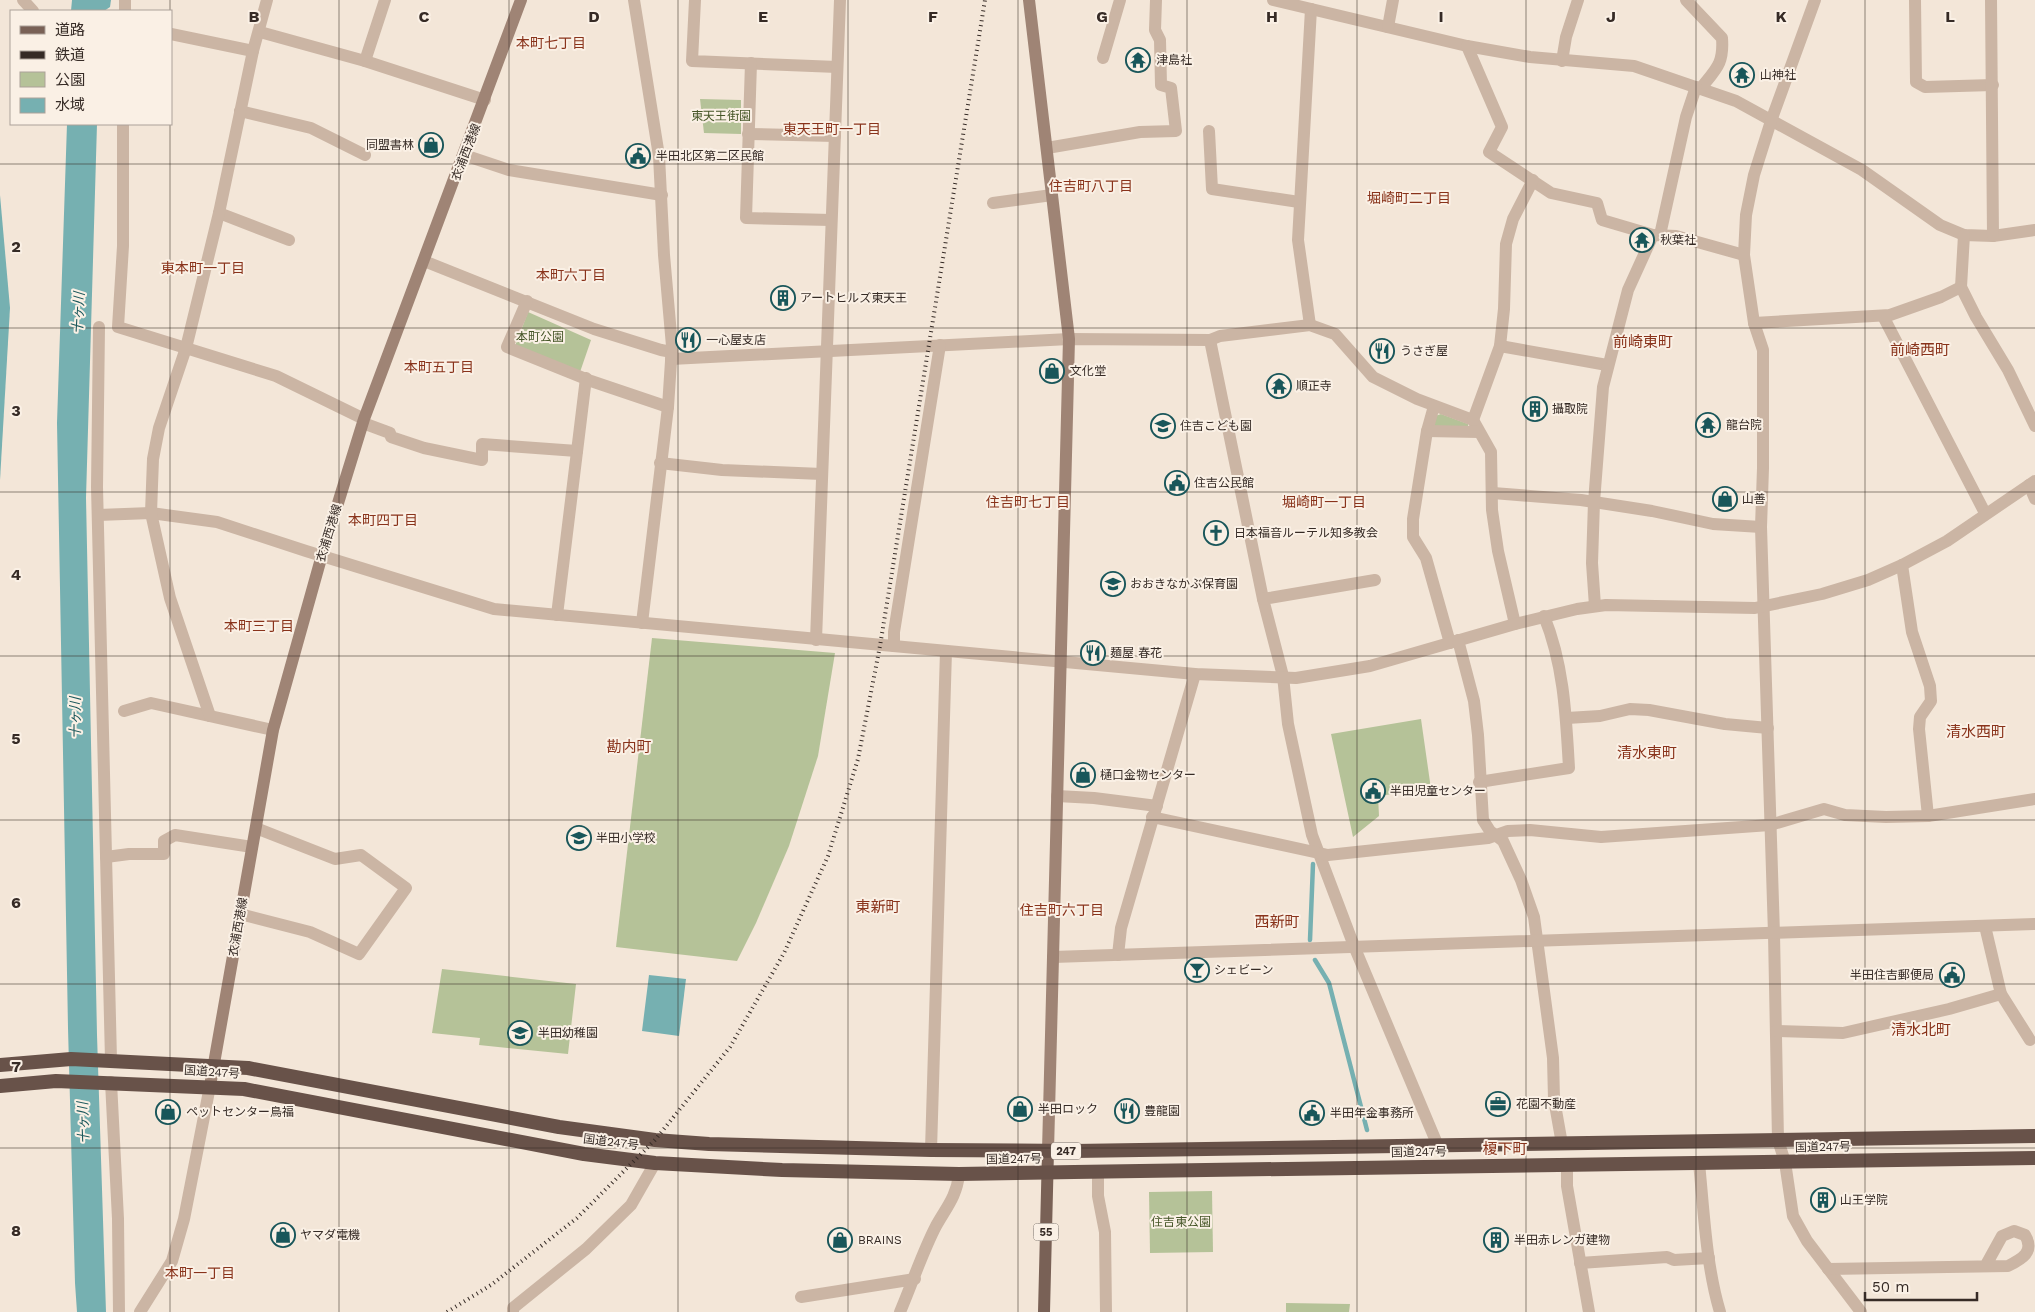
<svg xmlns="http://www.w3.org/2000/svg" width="2035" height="1312" font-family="'Work Sans','Noto Sans JP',sans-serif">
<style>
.green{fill:#b5c298}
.water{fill:#76b0b1}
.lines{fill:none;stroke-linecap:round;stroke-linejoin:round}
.stream{stroke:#76b0b1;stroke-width:4.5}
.minor{stroke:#cbb5a4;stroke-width:12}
.tertiary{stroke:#cbb5a4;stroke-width:12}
.secondary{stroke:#9f8475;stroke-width:12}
.primary{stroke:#796156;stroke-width:12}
.trunk{stroke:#685249;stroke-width:14}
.rail{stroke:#362b26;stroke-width:4;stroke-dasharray:1 4;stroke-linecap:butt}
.grid{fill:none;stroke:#362b26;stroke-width:1;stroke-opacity:0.55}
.labels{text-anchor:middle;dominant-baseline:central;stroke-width:4;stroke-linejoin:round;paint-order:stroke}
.shield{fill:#faf0e5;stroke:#71665f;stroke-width:1}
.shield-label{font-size:11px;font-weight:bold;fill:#362b26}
.poi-label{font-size:12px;fill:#362b26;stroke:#faf0e5;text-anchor:start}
.park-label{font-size:12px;fill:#465628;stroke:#faf0e5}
.street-label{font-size:12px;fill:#362b26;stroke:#faf0e5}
.neighbourhood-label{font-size:14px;fill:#89331b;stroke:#faf0e5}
.water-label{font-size:14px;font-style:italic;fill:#19565a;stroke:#faf0e5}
.quarter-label{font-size:15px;fill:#89331b;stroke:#faf0e5}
.grid-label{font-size:16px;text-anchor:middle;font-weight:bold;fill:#362b26;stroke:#faf0e5;stroke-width:4;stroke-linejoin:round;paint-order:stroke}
</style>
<rect width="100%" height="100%" fill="#f3e6d8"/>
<!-- green -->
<g class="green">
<polygon points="700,99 741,100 741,134 704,133"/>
<polygon points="528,312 591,340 580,372 515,346"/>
<polygon points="1441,414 1468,424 1468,426 1434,427 1435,416"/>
<polygon points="652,638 835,653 818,756 789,846 756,923 737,961 616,947"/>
<polygon points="1421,719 1431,789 1378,796 1379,816 1353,837 1331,734"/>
<polygon points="442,969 576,984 568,1054 479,1045 480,1038 432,1033"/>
<polygon points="1212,1191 1213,1252 1150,1253 1149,1192"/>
<polygon points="1286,1303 1350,1304 1349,1312 1286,1312"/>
</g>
<!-- water -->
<g class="water">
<polygon points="72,0 111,0 110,7 104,11 71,11"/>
<polygon points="67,124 97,124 86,498 97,1035 106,1312 77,1312 75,1283 68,1028 57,423"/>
<polygon points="0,195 10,308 0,480"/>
<polygon points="649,975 686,979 679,1036 642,1031"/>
</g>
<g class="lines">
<!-- stream -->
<g class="stream">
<polyline points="1310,940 1313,864"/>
<polyline points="1315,960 1329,983 1367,1130"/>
</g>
<!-- minor -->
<g class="minor">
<polyline points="23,0 33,11"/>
<polyline points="634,0 659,156 664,255 672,346 668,407 642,623"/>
<polyline points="695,0 692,61 837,67"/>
<polyline points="1273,0 1467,46 1530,57 1634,66 1736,101 1862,170 1940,225 1964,235 1993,236 2035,230"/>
<path d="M1686,0l36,38c2,26 -6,31 -21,50"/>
<polyline points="1915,0 1916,82 1925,87 1993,85"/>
<polyline points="1991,0 1993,236"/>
<polyline points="125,11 125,0"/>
<polyline points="1388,27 1393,0"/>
<polyline points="260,32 365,61 485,100"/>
<polyline points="171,34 253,51"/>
<polyline points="1467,46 1502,127 1489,152 1551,193 1597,203 1602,220 1653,235 1676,236 1744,255"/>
<polyline points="1103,58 1120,0"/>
<polyline points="365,61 385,0"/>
<polyline points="1562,61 1566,37 1578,0"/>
<polyline points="751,63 746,218 831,220"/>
<polyline points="240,111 311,128 365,155"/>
<polyline points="1771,121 1754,175 1746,215 1744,255 1754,323 1763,350 1763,468 1761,527 1774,934 1778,1140 1785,1162 1793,1216 1807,1241 1861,1312"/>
<polyline points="123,124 123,246 118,327 276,376 364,419"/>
<polyline points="1209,131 1212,189 1299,202"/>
<polyline points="748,134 835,136"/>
<polyline points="1047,148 1140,132 1176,131 1171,88 1161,85 1160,40 1155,30 1156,0"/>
<polyline points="464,155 509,170 662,195"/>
<polyline points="993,203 1052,195"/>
<polyline points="219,213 289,240"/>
<polyline points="1660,235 1686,117 1696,87"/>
<polyline points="1964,235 1961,287 1976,317 2008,370 2035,426"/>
<polyline points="424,261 594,329 661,350 672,352"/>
<polyline points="527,301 507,347 591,381 668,407"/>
<polyline points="1883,316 1985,513"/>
<polyline points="1754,323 1890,315 1941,297 1961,287"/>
<polyline points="1310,325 1298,240 1311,9"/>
<polyline points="99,327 97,487 111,1060"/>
<polyline points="1210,340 1263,599 1283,676 1288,724 1312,835 1354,946 1438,1146"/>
<polyline points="1500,346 1607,365"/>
<polyline points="671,359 1069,339 1210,340 1220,336 1310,325 1335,334 1373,377 1417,399 1473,420 1491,452 1492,510 1498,551 1515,624"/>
<polyline points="1434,406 1427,431 1413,519 1413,537 1426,558 1450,643"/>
<polyline points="1473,420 1500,346 1504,309 1506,244 1513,219 1533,180"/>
<polyline points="363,423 390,433 391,437 424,448 482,460 482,444 577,451"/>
<polyline points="1427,431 1479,432"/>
<polyline points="660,463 722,470 822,474"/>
<polyline points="2029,485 2035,499"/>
<polyline points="1493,493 1581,500 1652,511 1713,524 1761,527"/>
<polyline points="98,515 151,513 217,522 306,551 494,609 1195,674 1296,678 1370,666 1515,624 1577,609 1606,605 1755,608 1822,594 1868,580 1902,565 1947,541 2035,481"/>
<polyline points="1902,565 1912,632 1930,686 1931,701 1920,717 1919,729 1928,816"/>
<polyline points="1263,599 1375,580"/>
<polyline points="1595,606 1592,563 1594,502 1603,387 1628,290 1653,235"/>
<polyline points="557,615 586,378"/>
<polyline points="816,640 840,0"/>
<polyline points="1458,640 1474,701 1478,735 1483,820 1490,831 1503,841 1521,880 1534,917 1553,1058 1554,1099 1562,1144"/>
<polyline points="894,646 894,632 940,345"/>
<polyline points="124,711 151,703 273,730"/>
<polyline points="210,716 170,598 151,513 153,459 159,428 186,348 219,213 253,51 267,0"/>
<polyline points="1567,718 1600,716 1630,709 1649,710 1725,724 1768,728"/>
<path d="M1479,782l90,-14c-3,-52 -5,-103 -25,-152"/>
<polyline points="1057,796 1094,798 1157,806"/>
<polyline points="1152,817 1328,855 1488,838 1508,831 1530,830 1601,837 1770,825 1824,809 1845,815 1886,817 1928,816 2035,799"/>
<polyline points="106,857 129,854 164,854 164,841 175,835 252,847"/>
<polyline points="240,914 310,932 359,954 406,888 361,855 335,859 256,828"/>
<polyline points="1985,926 2001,994 2030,1040"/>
<polyline points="1118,955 1121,928 1195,674"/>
<polyline points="1776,1031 1843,1033 1949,1009 2001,994"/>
<polyline points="111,1082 118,1219 119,1312"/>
<polyline points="931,1150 946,651"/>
<path d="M1699,1163c5,49 7,102 21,149"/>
<polyline points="1567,1166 1567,1186 1589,1312"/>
<polyline points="1098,1171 1098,1196 1105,1232 1106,1312"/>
<polyline points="1580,1263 1667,1257 1674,1260 1709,1258"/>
<path d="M1828,1269l180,-3c14,-7 27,-14 17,-31l-11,-4 -12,5 -16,29"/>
<polyline points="801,1297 915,1279"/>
<polyline points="140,1312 172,1261 184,1219 210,1086"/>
<polyline points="513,1312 513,1308 586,1249 631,1205 655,1163"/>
<path d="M900,1312c12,-28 22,-59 36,-86 10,-18 21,-30 23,-52"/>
</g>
<!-- tertiary -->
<g class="tertiary">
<polyline points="1771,121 1815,0"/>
<polyline points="1053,957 2035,924"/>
</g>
<!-- secondary -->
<g class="secondary">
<polyline points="1029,0 1069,339 1048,1151"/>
<polyline points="210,1086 273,730 322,555 364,419 521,0"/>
</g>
<!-- primary -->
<polyline class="primary" points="1044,1312 1048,1151"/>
<!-- trunk -->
<g class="trunk">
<polyline points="0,1065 71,1059 248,1068 559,1127 655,1140 709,1144 931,1150 1074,1151 2035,1136"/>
<polyline points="0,1086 56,1081 244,1089 584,1154 655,1163 782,1170 959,1174 1074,1172 2035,1158"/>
</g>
<!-- rail -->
<polyline class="rail" points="447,1312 491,1285 577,1218 655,1140 730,1047 784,953 828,856 858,759 880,646 985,0"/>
</g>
<!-- grid -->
<path class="grid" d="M170,0v11M339,0v1312M509,0v1312M678,0v1312M848,0v1312M1018,0v1312M1187,0v1312M1357,0v1312M1526,0v1312M1696,0v1312M1865,0v1312M170,124v1188M0,164h2035M0,328h2035M0,492h2035M0,656h2035M0,820h2035M0,984h2035M0,1148h2035"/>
<!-- icons -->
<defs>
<symbol id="temple-ring" viewBox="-11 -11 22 22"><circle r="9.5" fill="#faf0e5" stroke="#19565a" stroke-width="1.5"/><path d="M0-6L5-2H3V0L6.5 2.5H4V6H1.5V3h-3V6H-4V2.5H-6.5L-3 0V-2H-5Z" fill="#19565a"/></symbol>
<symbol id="shop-ring" viewBox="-11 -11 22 22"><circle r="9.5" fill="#faf0e5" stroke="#19565a" stroke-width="1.5"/><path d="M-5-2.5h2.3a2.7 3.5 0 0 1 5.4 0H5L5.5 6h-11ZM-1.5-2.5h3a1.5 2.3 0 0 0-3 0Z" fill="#19565a"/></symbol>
<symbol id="civic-ring" viewBox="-11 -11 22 22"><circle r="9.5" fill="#faf0e5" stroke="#19565a" stroke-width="1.5"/><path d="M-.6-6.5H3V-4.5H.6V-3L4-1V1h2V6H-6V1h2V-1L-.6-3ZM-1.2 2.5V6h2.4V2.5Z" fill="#19565a"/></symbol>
<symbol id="building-ring" viewBox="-11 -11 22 22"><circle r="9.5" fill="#faf0e5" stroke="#19565a" stroke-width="1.5"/><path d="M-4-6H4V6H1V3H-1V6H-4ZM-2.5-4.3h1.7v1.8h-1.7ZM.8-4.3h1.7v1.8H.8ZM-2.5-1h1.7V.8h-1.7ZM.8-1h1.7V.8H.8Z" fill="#19565a"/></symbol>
<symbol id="restaurant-ring" viewBox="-11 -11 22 22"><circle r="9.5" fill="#faf0e5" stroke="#19565a" stroke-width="1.5"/><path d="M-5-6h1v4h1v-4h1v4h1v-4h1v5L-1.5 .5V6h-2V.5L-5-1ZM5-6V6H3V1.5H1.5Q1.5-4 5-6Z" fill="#19565a"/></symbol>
<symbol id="school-ring" viewBox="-11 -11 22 22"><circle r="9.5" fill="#faf0e5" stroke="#19565a" stroke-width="1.5"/><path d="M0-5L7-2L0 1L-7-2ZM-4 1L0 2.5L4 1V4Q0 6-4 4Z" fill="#19565a"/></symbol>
<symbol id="church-ring" viewBox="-11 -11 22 22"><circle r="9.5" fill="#faf0e5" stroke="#19565a" stroke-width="1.5"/><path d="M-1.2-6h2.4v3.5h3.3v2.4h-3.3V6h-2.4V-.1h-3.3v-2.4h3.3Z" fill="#19565a"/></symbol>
<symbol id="bar-ring" viewBox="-11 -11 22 22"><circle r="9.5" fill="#faf0e5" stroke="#19565a" stroke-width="1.5"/><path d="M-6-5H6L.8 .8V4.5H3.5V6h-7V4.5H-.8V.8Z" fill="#19565a"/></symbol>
<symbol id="office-ring" viewBox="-11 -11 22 22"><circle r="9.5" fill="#faf0e5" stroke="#19565a" stroke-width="1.5"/><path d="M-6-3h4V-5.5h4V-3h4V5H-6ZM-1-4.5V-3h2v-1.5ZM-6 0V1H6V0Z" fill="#19565a"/></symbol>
</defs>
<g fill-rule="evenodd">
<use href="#temple-ring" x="1124" y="46" width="28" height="28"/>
<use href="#temple-ring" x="1728" y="61" width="28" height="28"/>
<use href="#shop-ring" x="417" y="131" width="28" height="28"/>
<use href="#civic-ring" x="624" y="142" width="28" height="28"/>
<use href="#temple-ring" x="1628" y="226" width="28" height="28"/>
<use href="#building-ring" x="769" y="284" width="28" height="28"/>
<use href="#restaurant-ring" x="674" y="326" width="28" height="28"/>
<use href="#restaurant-ring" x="1368" y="337" width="28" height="28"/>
<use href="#shop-ring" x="1038" y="357" width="28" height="28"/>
<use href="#temple-ring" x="1265" y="372" width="28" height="28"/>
<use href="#building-ring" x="1521" y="395" width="28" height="28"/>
<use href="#temple-ring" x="1694" y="411" width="28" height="28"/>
<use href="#school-ring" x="1149" y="412" width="28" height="28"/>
<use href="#civic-ring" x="1163" y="469" width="28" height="28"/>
<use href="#shop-ring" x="1711" y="485" width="28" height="28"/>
<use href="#church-ring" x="1202" y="519" width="28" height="28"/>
<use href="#school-ring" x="1099" y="570" width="28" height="28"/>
<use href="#restaurant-ring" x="1079" y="639" width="28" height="28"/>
<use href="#shop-ring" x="1069" y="761" width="28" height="28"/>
<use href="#civic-ring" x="1359" y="777" width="28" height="28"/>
<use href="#school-ring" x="565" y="824" width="28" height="28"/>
<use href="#bar-ring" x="1183" y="956" width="28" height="28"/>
<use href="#civic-ring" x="1938" y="961" width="28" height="28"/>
<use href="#school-ring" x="506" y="1019" width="28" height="28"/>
<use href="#office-ring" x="1484" y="1090" width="28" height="28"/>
<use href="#shop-ring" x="1006" y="1095" width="28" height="28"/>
<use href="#restaurant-ring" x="1113" y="1097" width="28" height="28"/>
<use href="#shop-ring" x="154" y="1098" width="28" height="28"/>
<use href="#civic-ring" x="1298" y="1099" width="28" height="28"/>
<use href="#building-ring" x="1809" y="1186" width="28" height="28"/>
<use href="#shop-ring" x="269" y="1221" width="28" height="28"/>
<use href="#shop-ring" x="826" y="1226" width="28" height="28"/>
<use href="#building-ring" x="1482" y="1226" width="28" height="28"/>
</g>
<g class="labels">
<!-- shield labels -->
<g class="shield">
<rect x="1051" y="1142.5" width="30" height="17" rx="4"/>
<rect x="1033.5" y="1223.5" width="25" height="17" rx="4"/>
</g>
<g class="shield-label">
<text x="1066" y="1151">247</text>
<text x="1046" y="1232">55</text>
</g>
<!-- poi labels -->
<g class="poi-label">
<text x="1156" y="60">津島社</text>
<text x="1760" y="75">山神社</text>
<text x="414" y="145" text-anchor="end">同盟書林</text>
<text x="656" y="156">半田北区第二区民館</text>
<text x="1660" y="240">秋葉社</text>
<text x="800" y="298">アートヒルズ東天王</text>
<text x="706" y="340">一心屋支店</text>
<text x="1400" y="351">うさぎ屋</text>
<text x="1070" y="371">文化堂</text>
<text x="1296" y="386">順正寺</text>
<text x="1552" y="409">攝取院</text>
<text x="1726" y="425">龍台院</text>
<text x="1180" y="426">住吉こども園</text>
<text x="1194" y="483">住吉公民館</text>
<text x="1742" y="499">山善</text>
<text x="1234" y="533">日本福音ルーテル知多教会</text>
<text x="1130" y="584">おおきなかぶ保育園</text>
<text x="1110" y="653">麺屋 春花</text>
<text x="1100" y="775">樋口金物センター</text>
<text x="1390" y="791">半田児童センター</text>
<text x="596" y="838">半田小学校</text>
<text x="1214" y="970">シェビーン</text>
<text x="1934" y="975" text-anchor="end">半田住吉郵便局</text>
<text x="538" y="1033">半田幼稚園</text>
<text x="1516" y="1104">花園不動産</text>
<text x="1038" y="1109">半田ロック</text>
<text x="1144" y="1111">豊龍園</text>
<text x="186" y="1112">ペットセンター鳥福</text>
<text x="1330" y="1113">半田年金事務所</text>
<text x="1840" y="1200">山王学院</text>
<text x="300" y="1235">ヤマダ電機</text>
<text x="858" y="1240">BRAINS</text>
<text x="1514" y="1240">半田赤レンガ建物</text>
</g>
<!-- park labels -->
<g class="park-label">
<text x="721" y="116">東天王街園</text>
<text x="540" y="337">本町公園</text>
<text x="1181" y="1222">住吉東公園</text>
</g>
<!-- street labels -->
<g class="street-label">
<text transform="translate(466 152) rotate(-69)">衣浦西港線</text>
<text transform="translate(329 533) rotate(-73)">衣浦西港線</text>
<text transform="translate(238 927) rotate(-80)">衣浦西港線</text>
<text transform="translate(212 1072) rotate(4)">国道247号</text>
<text transform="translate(611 1142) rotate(7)">国道247号</text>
<text transform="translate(1823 1147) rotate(-1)">国道247号</text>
<text transform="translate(1419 1152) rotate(-1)">国道247号</text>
<text transform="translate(1014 1159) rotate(-1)">国道247号</text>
</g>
<!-- neighbourhood labels -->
<g class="neighbourhood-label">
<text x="551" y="43">本町七丁目</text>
<text x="832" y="129">東天王町一丁目</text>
<text x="1091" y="186">住吉町八丁目</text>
<text x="1409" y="198">堀崎町二丁目</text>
<text x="203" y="268">東本町一丁目</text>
<text x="571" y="275">本町六丁目</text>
<text x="439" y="367">本町五丁目</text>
<text x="1028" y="502">住吉町七丁目</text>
<text x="1324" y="502">堀崎町一丁目</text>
<text x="383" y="520">本町四丁目</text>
<text x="259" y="626">本町三丁目</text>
<text x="1062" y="910">住吉町六丁目</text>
<text x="200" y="1273">本町一丁目</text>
</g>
<!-- water labels -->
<g class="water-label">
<text transform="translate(78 313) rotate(-87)">十ヶ川</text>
<text transform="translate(75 718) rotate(-90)">十ヶ川</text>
<text transform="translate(83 1123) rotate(-92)">十ヶ川</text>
</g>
<!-- quarter labels -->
<g class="quarter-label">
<text x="1643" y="342">前崎東町</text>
<text x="1920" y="350">前崎西町</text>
<text x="1976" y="732">清水西町</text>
<text x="629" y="747">勘内町</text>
<text x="1647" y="753">清水東町</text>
<text x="878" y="907">東新町</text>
<text x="1277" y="922">西新町</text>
<text x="1921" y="1030">清水北町</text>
<text x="1505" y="1149">榎下町</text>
</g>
</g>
<g class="grid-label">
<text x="254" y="22">B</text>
<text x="424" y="22">C</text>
<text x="594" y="22">D</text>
<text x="763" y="22">E</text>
<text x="933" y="22">F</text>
<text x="1102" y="22">G</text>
<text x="1272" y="22">H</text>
<text x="1441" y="22">I</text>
<text x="1611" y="22">J</text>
<text x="1781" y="22">K</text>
<text x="1950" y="22">L</text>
<text x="16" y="252">2</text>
<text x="16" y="416">3</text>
<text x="16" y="580">4</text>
<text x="16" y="744">5</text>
<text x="16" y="908">6</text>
<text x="16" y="1072">7</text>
<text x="16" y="1236">8</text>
</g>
<!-- legend -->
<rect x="10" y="10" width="162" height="115" fill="#faf0e5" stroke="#aca199"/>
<rect x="20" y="26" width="25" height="8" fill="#796156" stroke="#aca199"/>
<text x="55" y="35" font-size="15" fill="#362b26">道路</text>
<rect x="20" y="51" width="25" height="8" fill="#362b26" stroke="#aca199"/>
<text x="55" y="60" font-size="15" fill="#362b26">鉄道</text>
<rect x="20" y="72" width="25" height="15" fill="#b5c298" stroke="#aca199"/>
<text x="55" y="85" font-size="15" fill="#362b26">公園</text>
<rect x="20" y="98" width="25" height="15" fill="#76b0b1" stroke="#aca199"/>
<text x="55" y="110" font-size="15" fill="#362b26">水域</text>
<!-- scale -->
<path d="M1865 1292v8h112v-8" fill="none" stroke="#362b26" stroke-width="2.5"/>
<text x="1872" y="1292" font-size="15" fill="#362b26" stroke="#faf0e5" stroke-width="4" paint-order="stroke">50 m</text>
</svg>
